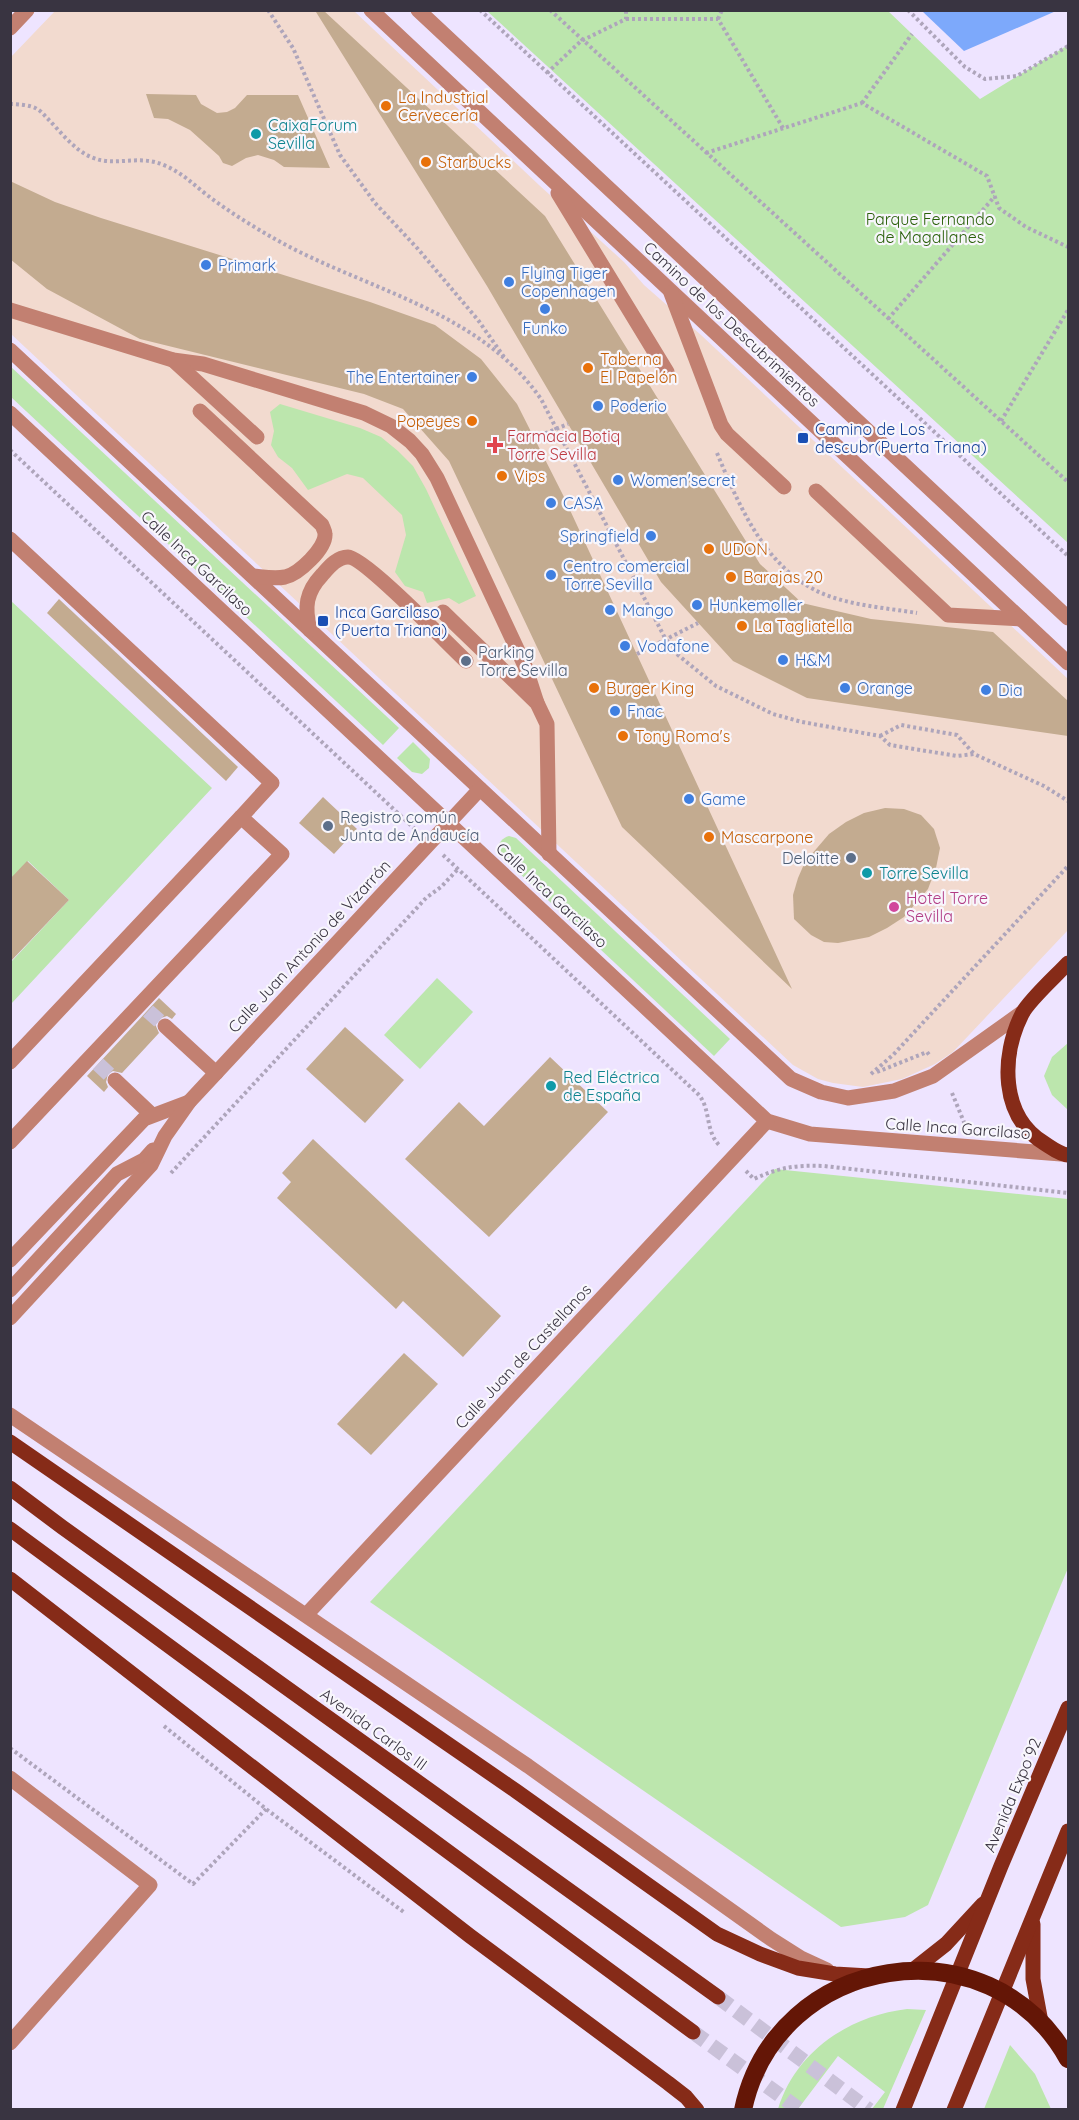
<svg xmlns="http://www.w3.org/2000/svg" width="1079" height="2120" font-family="Quicksand,sans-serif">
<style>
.commercial{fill:#f2dacf}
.green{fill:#bce6ad}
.water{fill:#7da9fb}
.building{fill:#c3ab90}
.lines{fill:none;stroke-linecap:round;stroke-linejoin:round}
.minor-tunnel{stroke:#cac1d9;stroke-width:15;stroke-dasharray:15 8;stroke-linecap:butt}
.major-tunnel{stroke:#cac1d9;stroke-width:15;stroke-dasharray:15 8;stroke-linecap:butt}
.path{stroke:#aea5bb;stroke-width:4;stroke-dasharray:3 3;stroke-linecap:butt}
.minor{stroke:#c28071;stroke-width:15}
.major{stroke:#862b18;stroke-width:15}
.highway{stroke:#641606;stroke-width:18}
.path-bridge{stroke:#aea5bb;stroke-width:4;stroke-dasharray:3 3;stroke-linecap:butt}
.food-dot{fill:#e8710a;stroke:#f8f6fc;stroke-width:2}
.culture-dot{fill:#0f9aa8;stroke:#f8f6fc;stroke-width:2}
.shop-dot{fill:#3f7fe0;stroke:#f8f6fc;stroke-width:2}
.transit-dot{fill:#1a4fb4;stroke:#f8f6fc;stroke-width:2}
.health-dot{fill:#e0444e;stroke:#f8f6fc;stroke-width:2}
.service-dot{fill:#5c6f8a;stroke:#f8f6fc;stroke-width:2}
.hotel-dot{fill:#d1479c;stroke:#f8f6fc;stroke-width:2}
.labels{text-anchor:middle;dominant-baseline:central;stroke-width:4.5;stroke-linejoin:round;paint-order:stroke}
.food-label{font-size:16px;fill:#c56008;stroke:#f8f6fc;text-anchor:start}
.culture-label{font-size:16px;fill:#0d838f;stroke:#f8f6fc;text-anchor:start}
.park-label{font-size:16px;fill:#2a610a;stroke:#f8f6fc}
.shop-label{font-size:16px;fill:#366cbe;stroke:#f8f6fc;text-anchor:start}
.street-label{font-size:16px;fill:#393441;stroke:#f8f6fc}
.transit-label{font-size:16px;fill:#164399;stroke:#f8f6fc;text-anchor:start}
.health-label{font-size:16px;fill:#be3a42;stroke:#f8f6fc;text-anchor:start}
.service-label{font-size:16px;fill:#4e5e75;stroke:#f8f6fc;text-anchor:start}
.hotel-label{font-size:16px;fill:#b23c85;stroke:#f8f6fc;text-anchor:start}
</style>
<rect width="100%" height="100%" fill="#eee4ff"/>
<!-- commercial -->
<polygon class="commercial" points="55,11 354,11 539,185 624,262 644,285 701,335 1068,679 1068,930 953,1052 935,1064 902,1079 863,1087 833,1083 818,1079 793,1065 11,334 10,58"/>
<!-- green -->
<g class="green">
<polygon points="487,11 888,11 980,99 1068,45 1068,543"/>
<polygon points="10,366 399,728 383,745 11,397"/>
<polygon points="280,404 360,428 381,437 398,451 413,466 426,489 476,596 459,604 449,598 427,603 423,592 405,586 395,572 406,535 402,515 363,478 347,474 308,490 292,468 278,457 271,445 274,431 270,412"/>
<polygon points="10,600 212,788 11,1004 11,962 69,900 28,861 11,879"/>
<polygon points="413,742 430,759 429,768 422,774 412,772 397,758"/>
<path d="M509,836l7,2 214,201 -16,17 -213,-200c-5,-9 -2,-17 8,-20z"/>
<polygon points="437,978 473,1012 420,1069 384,1035"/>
<polygon points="1068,1043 1068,1110 1052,1095 1044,1076 1052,1057"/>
<polygon points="775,1169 1068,1199 1068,1568 928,1905 905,1917 841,1927 370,1602"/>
<path d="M907,2009l19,1 -43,99h-11l13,-17 -47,-36 -40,53h-20c18,-58 71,-93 129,-100z"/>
<polygon points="1010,2045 1035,2074 1051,2109 984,2109"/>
</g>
<!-- water -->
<polygon class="water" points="922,11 1056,11 964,51"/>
<!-- building -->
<g class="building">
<polygon points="318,10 323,10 545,216 760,564 802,603 871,619 993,632 1068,701 1068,736 807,698 733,661 661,582 487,286 316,12"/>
<polygon points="146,94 196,95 201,104 217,113 227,112 235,108 247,95 298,95 330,168 284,167 274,160 258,155 246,158 232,166 223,163 219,156 190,130 168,119 154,118"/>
<polygon points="10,181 55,202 101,218 370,302 435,325 481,359 517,404 563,495 792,989 622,827 449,461 403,409 364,394 140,339 47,289 10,259"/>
<polygon points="59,599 238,767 226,781 47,613"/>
<polygon points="323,797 357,829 334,854 299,823"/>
<polygon points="885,808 904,809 921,815 934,829 940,848 936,868 928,889 904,917 887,928 869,937 838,943 824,942 811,935 794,919 793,895 798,878 805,862 829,834 846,822 864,813"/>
<polygon points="27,861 69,900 10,962 10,879"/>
<polygon points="159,998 176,1014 172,1019 167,1016 158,1019 155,1024 159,1033 122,1073 113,1071 108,1074 106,1082 108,1087 104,1092 87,1076"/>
<polygon points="345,1027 404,1080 365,1123 306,1069"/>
<polygon points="550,1057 608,1112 489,1237 405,1159 459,1102 484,1126"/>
<polygon points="313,1139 501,1316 463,1357 403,1301 396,1309 277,1198 291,1182 282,1173"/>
<polygon points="404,1353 438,1384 371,1455 337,1424"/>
</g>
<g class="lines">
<!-- minor-tunnel -->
<g class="minor-tunnel">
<polyline points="148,1011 165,1026"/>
<polyline points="98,1064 115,1080"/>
</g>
<!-- major-tunnel -->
<g class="major-tunnel">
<polyline points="718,1997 869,2110"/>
<polyline points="693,2032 800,2110"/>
</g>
<!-- path -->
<g class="path">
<polyline points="268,10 293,48 340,155 375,203 418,249 478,320 504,357"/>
<polyline points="480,10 1068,556"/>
<polyline points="550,10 1068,482"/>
<polyline points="908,10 965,67 985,79 1017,76 1068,46"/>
<polyline points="626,19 718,19 783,128"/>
<polyline points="718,19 722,10"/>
<polyline points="547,73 581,41 626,19 626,10"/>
<polyline points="862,103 912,34"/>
<path d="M10,104c8,0 21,1 27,5 4,2 7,6 10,9 13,13 27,32 44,39 24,11 48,-4 75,9 16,7 27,18 41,29 21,16 45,31 68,44 90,51 203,70 266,160l124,239 13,17 38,31 57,28 29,8 78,14 10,9 67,11 17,-2 70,32 24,15"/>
<polyline points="706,153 862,103 987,176 999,208 1026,227 1068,247"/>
<polyline points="888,319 995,196"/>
<polyline points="1001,421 1068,310"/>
<polyline points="10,450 417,831"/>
<path d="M717,453c23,55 50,119 109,142 29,11 61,13 91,18"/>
<polyline points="880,736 901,725 957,735 974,754"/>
<path d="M443,855l256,240c12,15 6,35 20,50"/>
<polyline points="877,1072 927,1052 930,1056"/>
<polyline points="871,1074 893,1055 1068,866"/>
<polyline points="952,1093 966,1127"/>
<path d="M746,1171l8,8c26,-12 42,-14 70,-13l244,27"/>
<polyline points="171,1173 426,898 441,887 458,869"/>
<polyline points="164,1726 266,1809 405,1913"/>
<polyline points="10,1748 193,1884 266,1809"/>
</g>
<!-- minor -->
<g class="minor">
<polyline points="371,10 1068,663"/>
<polyline points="418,10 1068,618"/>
<polyline points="10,28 27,10"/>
<polyline points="558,193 667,372"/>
<polyline points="671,293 721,425 727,434 784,487"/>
<polyline points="10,310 173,360 203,364 364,413 391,426 410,441 422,454 437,478 525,666 537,703"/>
<polyline points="10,350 791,1079 821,1092 848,1098 894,1091 933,1076 1023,1012"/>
<polyline points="173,360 257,437"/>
<path d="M200,411l122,114c1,3 3,6 3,9 1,14 -26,40 -40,43 -11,2 -21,0 -32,-1"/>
<polyline points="10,413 767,1121 810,1134 1061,1154"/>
<polyline points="816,491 948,615 1021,619"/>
<polyline points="10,539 272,783 241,817 282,854 10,1142"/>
<polyline points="443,612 537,703 547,724 549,854"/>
<path d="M310,630c-6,-23 -4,-38 12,-55 7,-8 15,-18 26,-18 16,0 101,88 118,104"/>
<polyline points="165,1026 216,1073"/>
<polyline points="10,1062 241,817"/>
<polyline points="115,1080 152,1115"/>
<polyline points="10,1260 144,1119 189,1102"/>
<polyline points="10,1290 117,1174 144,1160 153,1150"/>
<polyline points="10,1318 151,1165 165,1136 189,1102 480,789"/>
<polyline points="10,1415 528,1766 771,1939 801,1958 827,1970"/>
<polyline points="306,1615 767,1121"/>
<polyline points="10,1778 150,1885 10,2043"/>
</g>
<!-- major -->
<g class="major">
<path d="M1068,963c-11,12 -40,38 -46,51 -21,42 -22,102 22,129 8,5 15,11 24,12"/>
<polyline points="10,1442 516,1791 717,1934 760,1954 798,1968 835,1974 869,1976"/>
<polyline points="10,1488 62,1527 718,1997"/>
<polyline points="10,1529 693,2032"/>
<polyline points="10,1579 470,1936 668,2083 686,2097 697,2110"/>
<polyline points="1033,1924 1033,1979 1041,2022"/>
<polyline points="913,1970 946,1944 983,1904"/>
<polyline points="903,2110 1001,1866 1068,1708"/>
<polyline points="954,2110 1068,1831"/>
</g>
<!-- highway -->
<path class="highway" d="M743,2110c33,-157 247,-191 325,-51"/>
<!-- path-bridge -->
<g class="path-bridge">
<polyline points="534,438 568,424"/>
<polyline points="637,654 698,623"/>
</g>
</g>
<!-- markers -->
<g class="food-dot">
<circle cx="386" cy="106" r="6"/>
<circle cx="426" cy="162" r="6"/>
<circle cx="588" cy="368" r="6"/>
<circle cx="472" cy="421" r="6"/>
<circle cx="502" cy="476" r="6"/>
<circle cx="709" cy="549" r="6"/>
<circle cx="731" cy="577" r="6"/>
<circle cx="742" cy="626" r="6"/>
<circle cx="594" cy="688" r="6"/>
<circle cx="623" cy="736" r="6"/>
<circle cx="709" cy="837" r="6"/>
</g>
<g class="culture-dot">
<circle cx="256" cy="134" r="6"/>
<circle cx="867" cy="873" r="6"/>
<circle cx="551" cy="1086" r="6"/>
</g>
<g class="shop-dot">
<circle cx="206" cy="265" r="6"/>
<circle cx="509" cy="282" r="6"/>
<circle cx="545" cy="309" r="6"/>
<circle cx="472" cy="377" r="6"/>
<circle cx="598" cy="406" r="6"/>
<circle cx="618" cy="480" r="6"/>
<circle cx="551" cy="503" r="6"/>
<circle cx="651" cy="536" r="6"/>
<circle cx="551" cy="575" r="6"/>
<circle cx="697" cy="605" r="6"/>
<circle cx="610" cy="610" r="6"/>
<circle cx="625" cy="646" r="6"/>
<circle cx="783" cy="660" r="6"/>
<circle cx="845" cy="688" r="6"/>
<circle cx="986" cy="690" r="6"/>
<circle cx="615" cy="711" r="6"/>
<circle cx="689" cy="799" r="6"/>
</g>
<g class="transit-dot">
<rect x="797" y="432" width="12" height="12" rx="3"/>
<rect x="317" y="615" width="12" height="12" rx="3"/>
</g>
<path class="health-dot" d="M492 436h6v6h6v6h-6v6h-6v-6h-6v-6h6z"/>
<g class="service-dot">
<circle cx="466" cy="661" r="6"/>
<circle cx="328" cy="826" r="6"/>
<circle cx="851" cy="858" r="6"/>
</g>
<circle class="hotel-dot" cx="894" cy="907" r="6"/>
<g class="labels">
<!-- food labels -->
<g class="food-label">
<text x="398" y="97">La Industrial<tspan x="398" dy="18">Cervecería</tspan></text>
<text x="438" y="162">Starbucks</text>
<text x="600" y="359">Taberna<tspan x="600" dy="18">El Papelón</tspan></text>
<text x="460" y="421" text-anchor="end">Popeyes</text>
<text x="514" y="476">Vips</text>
<text x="721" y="549">UDON</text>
<text x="743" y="577">Barajas 20</text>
<text x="754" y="626">La Tagliatella</text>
<text x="606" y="688">Burger King</text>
<text x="635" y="736">Tony Roma's</text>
<text x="721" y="837">Mascarpone</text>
</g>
<!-- culture labels -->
<g class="culture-label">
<text x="268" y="125">CaixaForum<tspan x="268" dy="18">Sevilla</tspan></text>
<text x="879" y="873">Torre Sevilla</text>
<text x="563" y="1077">Red Eléctrica<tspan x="563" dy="18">de España</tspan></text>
</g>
<!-- park labels -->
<g class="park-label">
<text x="930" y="219">Parque Fernando<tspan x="930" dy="18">de Magallanes</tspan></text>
</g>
<!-- shop labels -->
<g class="shop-label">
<text x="218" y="265">Primark</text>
<text x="521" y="273">Flying Tiger<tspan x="521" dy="18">Copenhagen</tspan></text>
<text x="545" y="328" text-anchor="middle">Funko</text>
<text x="460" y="377" text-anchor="end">The Entertainer</text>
<text x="610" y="406">Poderio</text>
<text x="630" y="480">Women'secret</text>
<text x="563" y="503">CASA</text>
<text x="639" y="536" text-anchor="end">Springfield</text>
<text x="563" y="566">Centro comercial<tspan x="563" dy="18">Torre Sevilla</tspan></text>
<text x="709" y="605">Hunkemoller</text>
<text x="622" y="610">Mango</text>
<text x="637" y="646">Vodafone</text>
<text x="795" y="660">H&amp;M</text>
<text x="857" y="688">Orange</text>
<text x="998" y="690">Dia</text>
<text x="627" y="711">Fnac</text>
<text x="701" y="799">Game</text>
</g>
<!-- street labels -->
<g class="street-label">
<text transform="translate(732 324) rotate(43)">Camino de los Descubrimientos</text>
<text transform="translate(197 563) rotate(43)">Calle Inca Garcilaso</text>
<text transform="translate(552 895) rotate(43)">Calle Inca Garcilaso</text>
<text transform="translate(309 946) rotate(-47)">Calle Juan Antonio de Vizarrón</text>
<text transform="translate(958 1128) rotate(4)">Calle Inca Garcilaso</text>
<text transform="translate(523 1356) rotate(-47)">Calle Juan de Castellanos</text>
<text transform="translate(374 1729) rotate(36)">Avenida Carlos III</text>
<text transform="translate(1012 1795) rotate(-67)">Avenida Expo´92</text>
</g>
<!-- transit labels -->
<g class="transit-label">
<text x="815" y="429">Camino de Los<tspan x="815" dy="18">descubr(Puerta Triana)</tspan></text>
<text x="335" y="612">Inca Garcilaso<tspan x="335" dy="18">(Puerta Triana)</tspan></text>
</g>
<!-- health labels -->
<g class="health-label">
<text x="507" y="436">Farmacia Botiq<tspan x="507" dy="18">Torre Sevilla</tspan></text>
</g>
<!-- service labels -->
<g class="service-label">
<text x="478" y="652">Parking<tspan x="478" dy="18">Torre Sevilla</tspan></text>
<text x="340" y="817">Registro común<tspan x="340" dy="18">Junta de Andaucía</tspan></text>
<text x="839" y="858" text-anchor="end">Deloitte</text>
</g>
<!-- hotel labels -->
<g class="hotel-label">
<text x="906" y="898">Hotel Torre<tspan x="906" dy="18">Sevilla</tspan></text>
</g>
</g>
<!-- border -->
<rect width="1079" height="2120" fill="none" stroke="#393441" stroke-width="24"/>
</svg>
